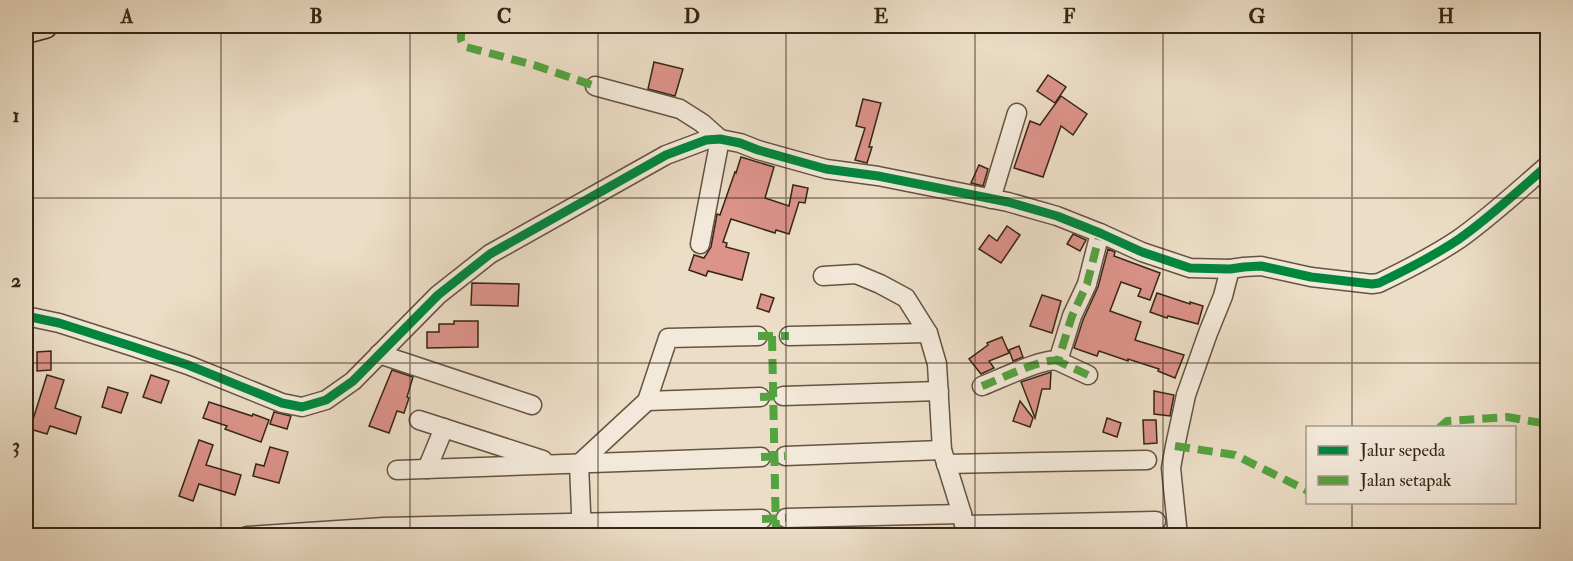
<svg xmlns="http://www.w3.org/2000/svg" width="1573" height="561" font-family="'IM FELL Double Pica',serif">
<style>
.building{fill:#dc938a;stroke:#362616;stroke-width:1.5}
.lines{fill:none;stroke-linecap:round;stroke-linejoin:round}
.minor-casing{stroke:#645442;stroke-width:21}
.major-casing{stroke:#362616;stroke-width:27}
.minor{stroke:#f3e9da;stroke-width:18}
.major{stroke:#ecddc6;stroke-width:24}
.quiet{stroke:#53a340;stroke-width:8;stroke-dasharray:15 8;stroke-linecap:butt}
.cycleway-casing{stroke:#f3e9da;stroke-width:13}
.cycleway{stroke:#00873e;stroke-width:9}
.grid{fill:none;stroke:#362616;stroke-width:1.5;stroke-opacity:0.55}
.neatline{fill:none;stroke:#362616;stroke-width:2}
.grid-label{font-size:20px;text-anchor:middle;font-weight:bold;fill:#362616}
</style>
<rect width="100%" height="100%" fill="#ecddc6"/>
<filter id="stains"><feTurbulence type="fractalNoise" baseFrequency=".00333" numOctaves="4"/><feColorMatrix values="0 0 0 0 .2 0 0 0 0 .09 0 0 0 0 .02 0 0 0 .5 -.17"/></filter>
<radialGradient id="worn" r=".72"><stop offset=".6" stop-color="#630" stop-opacity="0"/><stop offset="1" stop-color="#630" stop-opacity=".3"/></radialGradient>
<!-- building -->
<g class="building">
<polygon points="654,62 683,69 675,96 648,89"/>
<polygon points="1048,75 1066,87 1055,103 1037,91"/>
<polygon points="1061,96 1087,114 1073,135 1061,126 1043,177 1014,168 1030,121 1040,125"/>
<polygon points="863,99 881,103 869,147 872,147 867,163 855,160 865,128 856,126"/>
<polygon points="741,157 774,167 765,198 789,206 793,185 808,188 805,203 799,202 789,234 776,230 775,233 731,219 723,242 727,243 726,247 749,253 742,280 708,271 706,276 689,270 694,255 704,258 711,247 717,214 720,215 735,172 736,173"/>
<polygon points="979,165 988,169 983,186 971,183"/>
<polygon points="1007,226 1020,235 1001,263 979,249 989,235 997,241"/>
<polygon points="1073,234 1086,240 1080,251 1067,244"/>
<polygon points="1108,249 1115,252 1114,256 1160,273 1150,300 1138,296 1141,289 1121,282 1110,311 1141,322 1135,340 1184,355 1175,378 1158,371 1159,369 1128,359 1128,361 1099,351 1097,356 1074,348 1083,320 1098,287"/>
<polygon points="472,283 519,284 518,306 471,305"/>
<polygon points="1157,293 1190,304 1190,302 1203,306 1198,324 1168,316 1167,318 1150,312"/>
<polygon points="761,294 774,298 769,312 757,308"/>
<polygon points="1042,295 1061,301 1052,333 1030,326"/>
<polygon points="454,321 478,321 478,347 427,348 427,332 439,332 439,324 454,324"/>
<polygon points="1002,337 1009,353 989,361 994,368 981,374 969,359 988,345 987,343"/>
<polygon points="1019,346 1023,357 1013,361 1009,350"/>
<polygon points="51,351 51,370 37,371 37,352"/>
<polygon points="392,370 413,377 407,397 409,398 404,413 397,411 389,433 369,426"/>
<polygon points="1051,372 1050,389 1042,389 1035,418 1021,382"/>
<polygon points="47,375 64,380 55,408 81,417 76,434 50,426 47,434 30,429"/>
<polygon points="151,375 169,381 161,403 143,397"/>
<polygon points="108,387 128,393 121,413 102,407"/>
<polygon points="1154,391 1174,395 1170,416 1154,414"/>
<polygon points="1020,401 1033,418 1030,427 1013,421"/>
<polygon points="209,402 252,416 253,414 269,420 261,442 225,429 227,426 203,418"/>
<polygon points="274,412 291,416 287,429 270,424"/>
<polygon points="1107,418 1121,423 1117,437 1103,432"/>
<polygon points="1143,420 1156,420 1157,443 1144,444"/>
<polygon points="199,440 213,445 206,465 241,475 235,495 199,484 193,501 179,496"/>
<polygon points="270,447 288,452 279,483 253,476 256,464 264,466"/>
</g>
<g class="lines">
<defs>
<g id="minor">
<polyline points="595,86 680,109 702,123 720,139 700,244"/>
<polyline points="991,199 1017,113"/>
<polyline points="823,276 856,274 880,284 906,298 928,333 937,364 942,450 962,514 966,536"/>
<path d="M26,316l33,7 75,24 54,18 94,38 20,4 24,-7 27,-19 85,-86 52,-41 176,-99 40,-15 14,-1 20,4 18,7 68,19 52,7 130,26 49,14 43,17 42,19 48,16 40,1 14,-2 17,-1 50,11 61,7 7,-1c27,-13 55,-27 80,-44 31,-22 60,-49 89,-74"/>
<polyline points="789,336 928,333"/>
<polyline points="379,354 532,405"/>
<polyline points="1088,375 1058,361 1072,316 1087,284 1100,233"/>
<path d="M982,386c16,-6 62,-29 76,-25"/>
<polyline points="783,396 939,391"/>
<polyline points="647,401 760,397"/>
<polyline points="419,420 543,460"/>
<polyline points="785,456 942,450"/>
<polyline points="946,464 1147,460"/>
<polyline points="427,469 444,428"/>
<polyline points="397,470 761,457"/>
<polyline points="786,518 962,514"/>
<polyline points="965,525 1156,521"/>
<polyline points="247,536 384,527 762,519"/>
<polyline points="582,536 579,464 647,401 668,338 758,336"/>
<polyline points="1178,536 1171,468 1175,446 1186,395 1208,333 1223,296 1230,269"/>
</g>
<polyline id="major" points="26,31 45,26"/>
</defs>
<!-- minor casing -->
<use href="#minor" class="minor-casing"/>
<!-- major casing -->
<use href="#major" class="major-casing"/>
<!-- minor -->
<use href="#minor" class="minor"/>
<!-- major -->
<use href="#major" class="major"/>
<!-- quiet -->
<g class="quiet">
<path d="M463,27c-3,8 -4,15 3,20l68,18 61,21"/>
<polyline points="758,336 789,336"/>
<polyline points="772,336 776,536"/>
<polyline points="1088,375 1058,361 1072,316 1087,284 1100,233"/>
<path d="M982,386c16,-6 62,-29 76,-25"/>
<polyline points="760,397 783,396"/>
<polyline points="1439,428 1447,421 1507,417 1548,424"/>
<polyline points="1175,446 1235,455 1308,491"/>
<polyline points="761,457 785,456"/>
<polyline points="762,519 786,518"/>
</g>
<defs>
<path id="cycleway" d="M26,316l33,7 75,24 54,18 94,38 20,4 24,-7 27,-19 85,-86 52,-41 176,-99 40,-15 14,-1 20,4 18,7 68,19 52,7 130,26 49,14 43,17 42,19 48,16 40,1 14,-2 17,-1 50,11 61,7 7,-1c27,-13 55,-27 80,-44 31,-22 60,-49 89,-74"/>
</defs>
<!-- cycleway casing -->
<use href="#cycleway" class="cycleway-casing"/>
<!-- cycleway -->
<use href="#cycleway" class="cycleway"/>
</g>
<!-- grid -->
<path class="grid" d="M221,26v510M410,26v510M598,26v510M786,26v510M975,26v510M1163,26v510M1352,26v402M26,198h1522M26,363h1522M1352,502v34"/>
<!-- margin -->
<rect width="1573" height="561" fill="none" stroke="#ecddc6" stroke-width="66"/>
<!-- legend -->
<rect x="1306" y="426" width="210" height="78" fill="#f3e9da" stroke="#a79b8c" stroke-width="1.5"/>
<rect x="1318" y="446" width="30" height="9" fill="#00873e" stroke="#a79b8c" stroke-width="1.5"/>
<text x="1360" y="456" font-size="18" fill="#362616">Jalur sepeda</text>
<rect x="1318" y="476" width="30" height="9" fill="#53a340" stroke="#a79b8c" stroke-width="1.5"/>
<text x="1360" y="486" font-size="18" fill="#362616">Jalan setapak</text>
<rect x="33" y="33" width="1507" height="495" class="neatline"/>
<g class="grid-label">
<text x="127" y="23">A</text>
<text x="316" y="23">B</text>
<text x="504" y="23">C</text>
<text x="692" y="23">D</text>
<text x="881" y="23">E</text>
<text x="1069" y="23">F</text>
<text x="1257" y="23">G</text>
<text x="1446" y="23">H</text>
<text x="16" y="122">1</text>
<text x="16" y="287">2</text>
<text x="16" y="452">3</text>
</g>
<rect width="100%" height="100%" filter="url(#stains)"/>
<rect width="100%" height="100%" fill="url(#worn)"/>
</svg>
